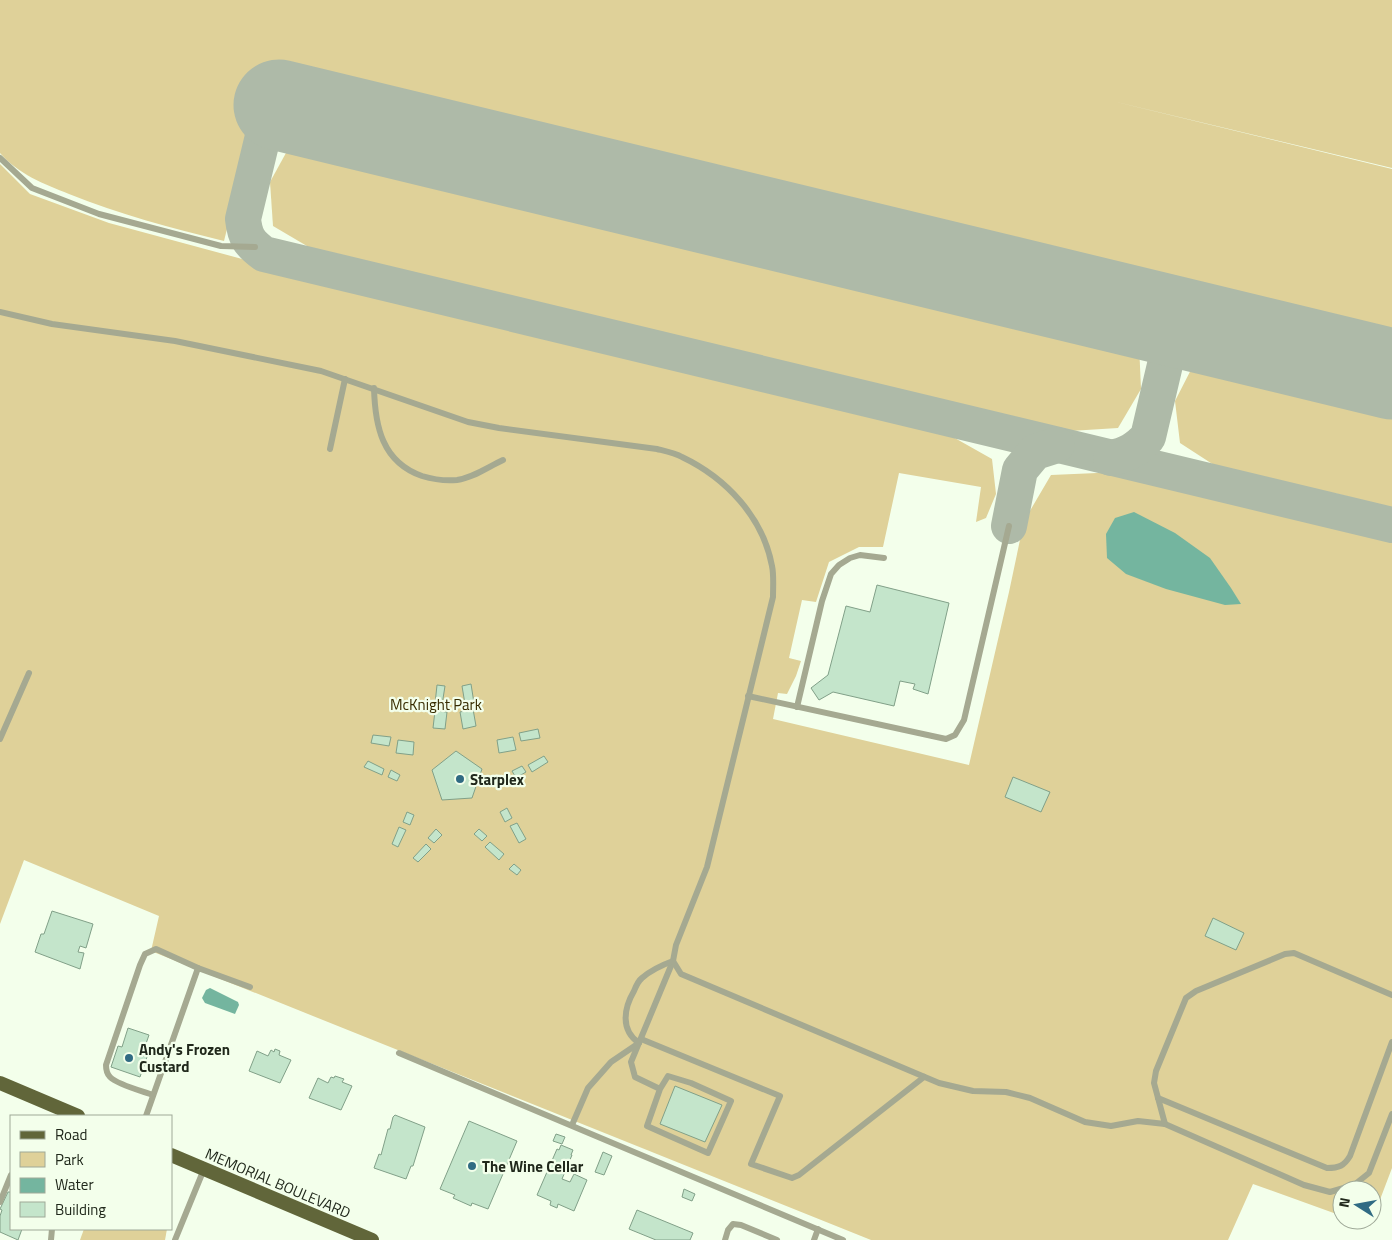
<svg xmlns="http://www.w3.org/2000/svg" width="1392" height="1240" font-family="'Titillium Web',sans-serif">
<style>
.green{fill:#dfd199}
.water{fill:#74b59f}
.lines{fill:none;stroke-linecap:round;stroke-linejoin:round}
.taxiway{stroke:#aebaa8;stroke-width:36}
.runway{stroke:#aebaa8;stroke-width:91}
.building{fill:#c4e5cb;stroke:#81a088}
.service{stroke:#a5a991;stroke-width:6}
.primary{stroke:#61663a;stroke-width:14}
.poi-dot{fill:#306b83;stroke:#f3ffeb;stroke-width:2}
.labels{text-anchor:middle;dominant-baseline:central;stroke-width:4.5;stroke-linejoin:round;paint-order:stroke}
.park-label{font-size:15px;fill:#372c00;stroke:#f3ffeb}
.poi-label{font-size:15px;font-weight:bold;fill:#20281b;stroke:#f3ffeb;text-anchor:start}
.street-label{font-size:15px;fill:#20281b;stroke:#f3ffeb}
</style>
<rect width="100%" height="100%" fill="#f3ffeb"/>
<!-- green -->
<g class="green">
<path d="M0,0h1392v168l-284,-68 284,69v173l-1126,-270 -42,169c-53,-13 -105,-27 -155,-47 -25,-10 -51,-20 -69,-41z"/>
<polygon points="292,142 598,214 1139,344 1141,389 1118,428 1054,432 329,259 273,226 270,182"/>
<polygon points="0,164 30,194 109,223 342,286 937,428 992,459 996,494 986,518 976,522 981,487 899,473 883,547 859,547 829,562 816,602 802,600 789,658 801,661 796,676 787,694 778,693 773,719 969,765 1009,592 1024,521 1051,475 1120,472 1392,536 1392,1168 1370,1226 1352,1220 1372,1220 1372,1190 1342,1190 1342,1216 1253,1184 1228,1240 871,1240 151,951 159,916 24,860 0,924"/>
<polygon points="1197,358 1392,405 1392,508 1334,493 1377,510 1234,478 1180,443 1175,401"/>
<polygon points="84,1229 167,1229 165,1240 80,1240"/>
</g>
<!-- water -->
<g class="water">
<polygon points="1134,512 1175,533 1210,558 1231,588 1241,604 1225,605 1166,589 1126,574 1107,558 1106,534 1115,518"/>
<polygon points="210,988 238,1002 239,1005 235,1014 205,1003 202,998 206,990"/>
</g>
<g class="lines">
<!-- taxiway -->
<g class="taxiway">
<path d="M279,105l-16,31 -20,83c2,18 6,24 21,35l1128,271"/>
<path d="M1137,312c20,10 28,17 31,40"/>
<path d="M1111,458c16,-3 26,-9 37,-21l20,-85c12,-17 23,-20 44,-21"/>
<polyline points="1009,526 1020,470 1035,452 1057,445"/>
</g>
<!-- runway -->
<polyline class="runway" points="279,105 1392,374"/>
</g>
<!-- building -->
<g class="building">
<polygon points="877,585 949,603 928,694 913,689 915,684 900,681 894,706 833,692 819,700 811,688 828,675 846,606 870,612"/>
<polygon points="471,684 474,703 465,704 462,686"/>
<polygon points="437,685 445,686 442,705 435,704"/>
<polygon points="473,709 476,726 463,729 460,712"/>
<polygon points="435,711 447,712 445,729 433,728"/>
<polygon points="538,729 540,738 521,741 519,733"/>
<polygon points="373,735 391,737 389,746 371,743"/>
<polygon points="513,737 516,750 499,753 497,740"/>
<polygon points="398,740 414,742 413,755 396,753"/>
<polygon points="456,751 482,769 472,798 442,800 432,770"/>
<polygon points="544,756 548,762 532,772 528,765"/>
<polygon points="368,761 384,769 382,775 364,767"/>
<polygon points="522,766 526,772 516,778 512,771"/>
<polygon points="391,770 400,775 397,781 388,777"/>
<polygon points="1013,777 1050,792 1041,812 1005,797"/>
<polygon points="507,808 512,818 505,822 500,812"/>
<polygon points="407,812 414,815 410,825 403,822"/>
<polygon points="517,823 526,839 519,843 510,826"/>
<polygon points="399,827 406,830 398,847 392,844"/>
<polygon points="436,829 442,835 434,843 428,838"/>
<polygon points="479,829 487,836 482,841 474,834"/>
<polygon points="490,842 504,854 499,860 485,847"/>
<polygon points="426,844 431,849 418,862 413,858"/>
<polygon points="514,864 521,870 517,875 509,869"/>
<polygon points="52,911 93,924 86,948 80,946 78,952 84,953 80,969 35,952 41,934 44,934"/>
<polygon points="1213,918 1244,933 1236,950 1205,936"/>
<polygon points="128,1028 149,1035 142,1055 147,1057 140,1077 111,1067 118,1046 122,1047"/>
<polygon points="275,1049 280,1051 279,1055 291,1060 280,1083 249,1071 257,1051 268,1056 271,1050 274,1052"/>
<polygon points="335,1076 344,1079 342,1082 352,1086 341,1110 309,1098 318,1078 328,1083 331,1077 334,1078"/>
<polygon points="675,1086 722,1105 705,1142 660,1124"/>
<polygon points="395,1115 425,1127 413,1166 411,1166 406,1179 374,1168 379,1154 381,1155 388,1129 390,1129 393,1117"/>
<polygon points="469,1121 517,1141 488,1209 472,1203 471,1206 453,1198 455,1195 440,1189"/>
<polygon points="556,1134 565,1137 562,1144 553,1141"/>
<polygon points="561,1145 573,1150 571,1155 572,1155 562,1179 570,1182 574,1174 587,1180 574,1211 558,1204 557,1208 550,1205 551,1201 537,1195 557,1149 559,1150"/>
<polygon points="603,1152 612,1156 604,1175 595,1172"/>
<polygon points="684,1189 695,1194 692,1201 682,1197"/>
<polygon points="8,1192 11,1192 11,1229 22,1229 18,1240 0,1232 0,1216 2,1210 0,1209"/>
<polygon points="637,1210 693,1233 690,1240 656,1240 629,1229"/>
</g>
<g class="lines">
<!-- service -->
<g class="service">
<polyline points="0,158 32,188 99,214 221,246 255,247"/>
<path d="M0,312l52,12 123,17 146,30 147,51 31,6 158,21c8,2 18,4 25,8 44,21 81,60 90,109 2,9 1,21 1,31l-66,270 -31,78 -3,16 8,13 258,109 34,8 33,1 24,6 55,24 26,4 27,-5 27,3 139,61 26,7 24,-7 15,-12 23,-59"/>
<path d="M374,388c1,38 8,74 48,88 10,3 24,5 35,4 16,-2 31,-13 46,-20"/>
<polyline points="330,449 345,379"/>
<polyline points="748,696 946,739 955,735 964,720 1009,526"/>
<polyline points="797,707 822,601 831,574 839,565 850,558 860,555 884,558"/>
<polyline points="0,739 29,673"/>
<polyline points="641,1039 780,1096 751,1164 792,1178 799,1175 924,1077"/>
<polyline points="399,1053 843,1240"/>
<polyline points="660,1089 647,1126 708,1153 731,1101 691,1083 668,1076 660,1089 635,1077 631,1062 673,961"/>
<path d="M153,1095c-11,-4 -35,-10 -43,-18 -3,-3 -4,-8 -4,-12l34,-100 5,-11 11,-5 42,19"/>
<path d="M1158,1098l169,70c12,0 17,-2 23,-12l42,-114"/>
<polyline points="146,1116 198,968 250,987"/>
<polyline points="1165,1124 1154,1083 1156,1071 1186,998 1196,991 1285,954 1294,953 1392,995"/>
<path d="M572,1125l16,-37 23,-26 28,-19c-19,-13 -15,-35 -5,-52 2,-5 4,-10 8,-13 9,-8 20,-13 31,-17"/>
<polyline points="0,1202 11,1175"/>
<polyline points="51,1240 52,1229"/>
<polyline points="175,1240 204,1169"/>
<polyline points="725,1240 728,1230 733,1224 741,1225 777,1240"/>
<polyline points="814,1240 818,1229"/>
</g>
<!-- primary -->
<g class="primary">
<polyline points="0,1083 78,1116"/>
<polyline points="171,1155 372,1240"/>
</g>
</g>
<!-- markers -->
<g class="poi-dot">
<circle cx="460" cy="779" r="5"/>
<circle cx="129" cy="1058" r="5"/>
<circle cx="472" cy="1166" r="5"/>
</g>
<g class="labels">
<!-- park labels -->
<g class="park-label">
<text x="436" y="704">McKnight Park</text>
</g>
<!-- poi labels -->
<g class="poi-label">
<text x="470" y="779">Starplex</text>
<text x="139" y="1049">Andy's Frozen<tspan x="139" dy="17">Custard</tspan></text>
<text x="482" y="1166">The Wine Cellar</text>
</g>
<!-- street labels -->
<g class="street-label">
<text transform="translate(278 1183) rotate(23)">MEMORIAL BOULEVARD</text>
</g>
</g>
<!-- legend -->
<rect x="10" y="1115" width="162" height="115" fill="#f3ffeb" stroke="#9fa998"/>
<rect x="20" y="1131" width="25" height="8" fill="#61663a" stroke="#9fa998"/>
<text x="55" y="1140" font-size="15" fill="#20281b">Road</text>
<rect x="20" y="1152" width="25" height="15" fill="#dfd199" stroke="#9fa998"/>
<text x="55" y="1165" font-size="15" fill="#20281b">Park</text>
<rect x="20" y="1178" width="25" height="15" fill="#74b59f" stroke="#9fa998"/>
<text x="55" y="1190" font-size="15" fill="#20281b">Water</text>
<rect x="20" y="1202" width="25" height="15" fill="#c4e5cb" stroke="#9fa998"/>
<text x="55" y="1215" font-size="15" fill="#20281b">Building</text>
<!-- north arrow -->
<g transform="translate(1357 1205) rotate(281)"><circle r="24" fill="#f3ffeb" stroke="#9fa998"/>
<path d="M0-4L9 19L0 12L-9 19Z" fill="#306b83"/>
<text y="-8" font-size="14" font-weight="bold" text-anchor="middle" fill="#20281b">N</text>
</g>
</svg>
